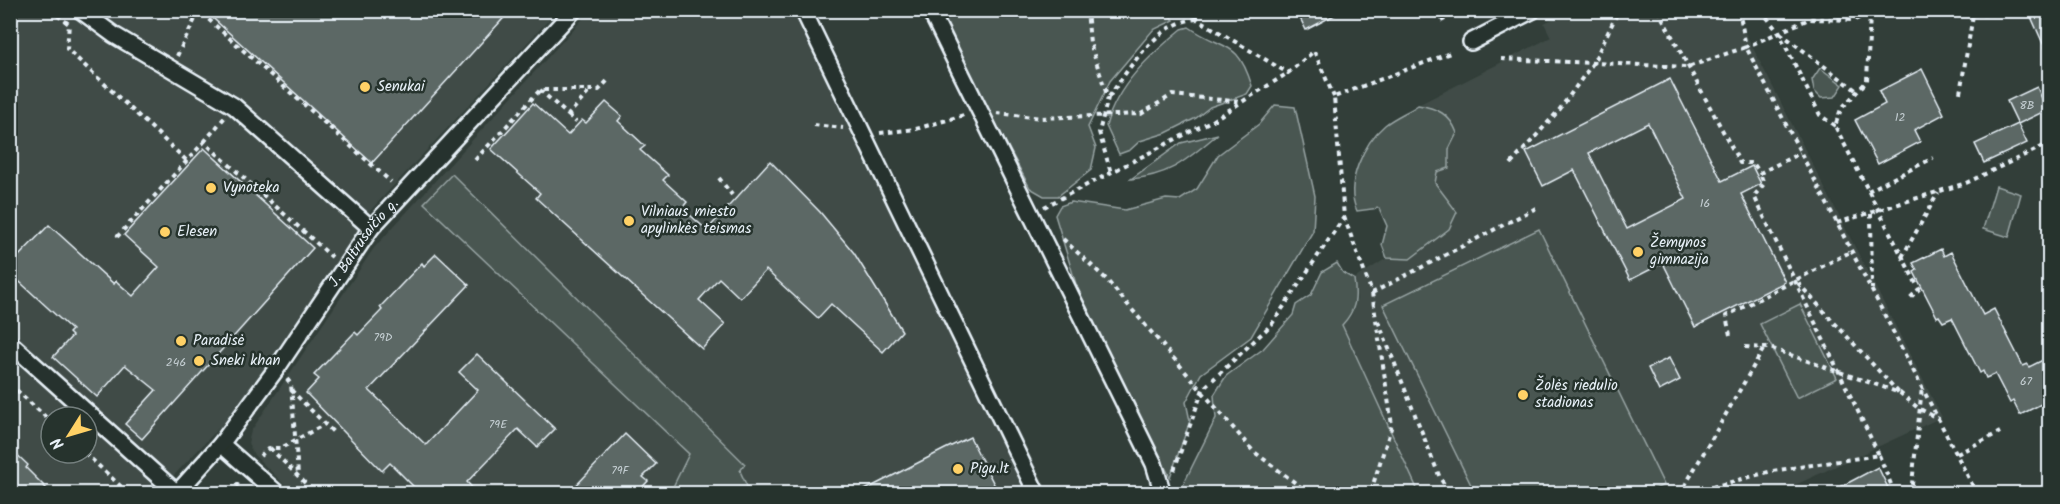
<svg xmlns="http://www.w3.org/2000/svg" width="2060" height="504" font-family="Kalam,sans-serif">
<style>
.built{fill:#3f4b46;fill-rule:evenodd}
.green{fill:#495651;stroke:#98a4a4;stroke-width:1.5}
.building{fill:#5c6865;stroke:#e8f1f8;stroke-width:1.5;fill-rule:evenodd}
.lines{fill:none;stroke-linecap:round;stroke-linejoin:round}
.minor-casing{stroke:#e8f1f8;stroke-width:20}
.path{stroke:#e8f1f8;stroke-width:4;stroke-dasharray:4.5 4.5;stroke-linecap:butt}
.minor{stroke:#26332d;stroke-width:15}
.poi-dot{fill:#ffd166;stroke:#26332d;stroke-width:2}
.labels{text-anchor:middle;dominant-baseline:central;stroke-width:5;stroke-linejoin:round;paint-order:stroke}
.number-label{font-size:12px;fill:#c5cfd3}
.poi-label{font-size:15px;fill:#e8f1f8;stroke:#26332d;text-anchor:start}
.street-label{font-size:15px;fill:#e8f1f8;stroke:#26332d}
</style>
<rect width="100%" height="100%" fill="#323e39"/>
<filter id="ink" filterUnits="userSpaceOnUse"><feTurbulence type="fractalNoise" baseFrequency=".0167" numOctaves="2"/><feDisplacementMap in="SourceGraphic" scale="12" xChannelSelector="R" yChannelSelector="G"/><feConvolveMatrix kernelMatrix="1 2 1 2 8 2 1 2 1" color-interpolation-filters="sRGB"/></filter>
<g filter="url(#ink)">
<!-- built -->
<g class="built">
<path d="M10,11h547l-187,200 -25,42 -81,119 -41,52 -67,70 -145,-1zM51,417h36v36h-36z"/>
<polygon points="590,11 811,11 1049,493 293,493 254,455 248,443 251,431 374,248"/>
<polygon points="1569,11 1734,11 1942,417 1778,493 1419,493 1342,325 1351,316 1357,299 1354,279 1387,258 1410,259 1426,246 1437,172 1449,168 1449,149 1456,133 1453,123 1437,108 1418,105 1551,37 1544,23"/>
</g>
<!-- green -->
<g class="green">
<polygon points="1164,10 1174,20 1153,30 1110,81 1088,127 1096,148 1091,170 1058,196 1044,196 1030,188 936,11"/>
<path d="M1189,27c36,25 48,11 63,59l-5,8 -37,13 -14,11 -30,15 -26,8 -10,9 -11,4 -13,-28c11,-41 44,-71 76,-97z"/>
<polygon points="1820,68 1843,85 1835,97 1821,98 1814,91 1812,80"/>
<polygon points="1275,105 1295,107 1315,196 1313,231 1251,337 1201,374 1186,402 1190,421 1170,477 1079,294 1055,215 1060,206 1071,202 1125,210 1166,199 1180,200 1197,189 1218,155 1259,124"/>
<path d="M1418,105c19,3 32,9 39,28l-8,16v19l-12,4 -2,11 22,29 -8,17 -39,30 -23,-1 -5,-13 5,-19 -8,-18 -22,3c-13,-27 7,-68 28,-86 10,-8 23,-13 33,-20z"/>
<path d="M1218,134c-31,25 -45,41 -87,45l50,-36z"/>
<polygon points="452,174 745,464 740,471 750,493 670,493 689,454 424,203"/>
<polygon points="1996,186 2021,194 2009,237 1983,229"/>
<polygon points="1539,229 1664,485 1646,493 1475,493 1383,305"/>
<path d="M1337,263l6,10 11,6c3,20 2,31 -12,46l77,168h-240l37,-75 -2,-23 12,-19 37,-27 30,-34 3,-10 15,-10 11,-23z"/>
<polygon points="1800,304 1837,378 1797,398 1760,324"/>
</g>
<!-- building -->
<g class="building">
<polygon points="204,10 511,10 372,163"/>
<polygon points="1296,10 1344,10 1306,30"/>
<polygon points="2028,10 2049,10 2049,57"/>
<polygon points="1922,69 1944,114 1914,130 1920,142 1878,164 1855,120 1885,104 1879,91"/>
<path d="M1670,79l52,102 30,-15 9,18 -20,10 44,88 -90,45 -32,-64 -33,17 -56,-110 -31,16 -17,-34zM1648,123l38,76 -59,30 -38,-76z"/>
<polygon points="2037,87 2047,110 2018,124 2007,101"/>
<polygon points="606,102 622,116 618,121 645,146 640,150 668,175 663,180 687,202 682,208 707,230 770,161 820,212 854,253 902,331 883,352 831,304 818,318 766,270 740,298 719,278 699,300 725,324 702,349 536,198 540,193 491,149 533,103 568,135 582,120 586,123"/>
<polygon points="2018,124 2027,143 1984,163 1975,144"/>
<polygon points="204,148 313,248 142,439 125,424 156,390 125,365 97,397 53,357 72,336 69,333 72,330 10,273 10,265 49,225 114,284 116,281 133,296 159,267 124,235"/>
<polygon points="1941,249 1944,256 1951,252 1983,315 1994,309 2023,366 2028,364 2029,367 2049,357 2049,400 2020,415 2013,401 2010,403 1995,374 1986,378 1983,371 1980,373 1952,318 1943,322 1939,316 1937,317 1914,272 1917,270 1913,263"/>
<polygon points="436,254 469,285 369,390 426,445 478,390 459,372 477,354 555,429 537,447 518,429 467,482 478,494 421,494 390,463 382,471 306,393 319,379 314,375 355,332 358,335 382,310 380,307 422,263 424,266"/>
<polygon points="1669,358 1680,380 1659,391 1648,368"/>
<polygon points="625,434 656,464 643,477 648,481 636,494 568,494"/>
<polygon points="970,437 999,494 857,494 945,449"/>
<polygon points="10,448 28,465 26,468 52,494 10,494"/>
<polygon points="1878,467 1891,494 1827,494"/>
</g>
<g class="lines">
<defs>
<g id="minor">
<polyline points="80,10 114,35 234,106 371,228"/>
<polyline points="803,10 1037,494"/>
<polyline points="930,10 1154,464 1163,494"/>
<polyline points="1471,42 1533,10"/>
<polyline points="10,343 177,493"/>
<polyline points="221,444 278,494"/>
<path id="s1" d="M176,494l45,-50 56,-76 94,-140 203,-218"/>
</g>
</defs>
<!-- minor casing -->
<use href="#minor" class="minor-casing"/>
<!-- path -->
<g class="path">
<polyline points="50,10 69,24 67,49 187,161"/>
<polyline points="1087,10 1090,43 1108,98 1099,132 1111,173"/>
<polyline points="1189,10 1197,19 1288,73 1314,51 1334,97"/>
<polyline points="1658,10 1740,163 1753,163 1760,173 1800,153"/>
<polyline points="1739,10 1746,47 1809,19 1855,20 1874,10"/>
<polyline points="1761,10 1779,33 1820,115 1835,126"/>
<polyline points="1949,10 1973,15 1960,93"/>
<polyline points="1870,13 1867,81 1841,109 1835,126 1919,289 1909,299"/>
<polyline points="1973,15 1998,14"/>
<polyline points="1441,21 1463,10"/>
<polyline points="1780,33 1857,91"/>
<polyline points="177,56 199,11 391,182"/>
<polyline points="1501,59 1688,67 1746,47 1977,494"/>
<polyline points="540,90 568,115 590,91"/>
<path d="M1109,97c21,-30 48,-75 88,-78"/>
<polyline points="997,113 1041,118 1141,114 1172,95 1242,102"/>
<polyline points="568,115 576,122"/>
<polyline points="814,125 843,128"/>
<polyline points="880,133 916,129 964,115"/>
<polyline points="204,142 225,117"/>
<polyline points="475,160 540,90 599,90 609,79"/>
<polyline points="1511,164 1560,109 1593,63 1619,10"/>
<polyline points="719,178 732,195"/>
<polyline points="1868,191 1933,158"/>
<polyline points="1044,207 1213,120 1288,73"/>
<polyline points="1871,214 1872,289"/>
<polyline points="1344,217 1372,293 1392,425 1370,494"/>
<polyline points="1837,223 1966,183 2050,143"/>
<polyline points="117,237 204,142 332,257"/>
<polyline points="1063,239 1105,278 1253,451 1310,494"/>
<polyline points="1902,257 1938,193"/>
<polyline points="1798,283 1899,393"/>
<polyline points="1372,293 1536,208"/>
<polyline points="1378,321 1440,478 1451,494"/>
<polyline points="1730,335 1726,316 1852,251"/>
<polyline points="1745,347 1770,348 1900,393 1918,408 1939,419"/>
<polyline points="287,379 291,384 298,475"/>
<polyline points="10,384 51,422"/>
<polyline points="291,390 335,434"/>
<polyline points="2049,428 2050,428"/>
<polyline points="270,448 316,494"/>
<polyline points="85,453 129,494"/>
<polyline points="1957,454 2000,432"/>
<polyline points="1879,455 1895,494"/>
<polyline points="260,456 269,448 281,448 325,424"/>
<polyline points="1174,470 1203,389 1272,324 1344,217 1334,97 1453,52"/>
<polyline points="232,494 238,483"/>
<polyline points="1680,494 1764,348"/>
<polyline points="1686,494 1772,471 1879,455 1754,196 1764,184 1760,173"/>
<polyline points="1911,494 1922,387"/>
</g>
<!-- minor -->
<use href="#minor" class="minor"/>
</g>
</g>
<!-- markers -->
<g class="poi-dot">
<circle cx="365" cy="87" r="6"/>
<circle cx="211" cy="188" r="6"/>
<circle cx="629" cy="221" r="6"/>
<circle cx="165" cy="232" r="6"/>
<circle cx="1638" cy="252" r="6"/>
<circle cx="181" cy="341" r="6"/>
<circle cx="199" cy="361" r="6"/>
<circle cx="1523" cy="395" r="6"/>
<circle cx="958" cy="469" r="6"/>
</g>
<g class="labels">
<!-- number labels -->
<g class="number-label">
<text x="2027" y="105">8B</text>
<text x="1900" y="117">12</text>
<text x="1705" y="203">16</text>
<text x="383" y="337">79D</text>
<text x="176" y="362">246</text>
<text x="2026" y="381">67</text>
<text x="498" y="424">79E</text>
<text x="620" y="470">79F</text>
</g>
<!-- poi labels -->
<g class="poi-label">
<text x="377" y="87">Senukai</text>
<text x="223" y="188">Vynoteka</text>
<text x="641" y="212">Vilniaus miesto<tspan x="641" dy="17">apylinkės teismas</tspan></text>
<text x="177" y="232">Elesen</text>
<text x="1650" y="243">Žemynos<tspan x="1650" dy="17">gimnazija</tspan></text>
<text x="193" y="341">Paradisė</text>
<text x="211" y="361">Sneki khan</text>
<text x="1535" y="386">Žolės riedulio<tspan x="1535" dy="17">stadionas</tspan></text>
<text x="970" y="469">Pigu.lt</text>
</g>
<!-- street labels -->
<g class="street-label">
<text stroke="none"><textPath href="#s1" startOffset="314">J. Baltrušaičio g.</textPath></text>
</g>
</g>
<!-- margin -->
<rect width="2060" height="504" fill="none" stroke="#26332d" stroke-width="36"/>
<rect x="18" y="18" width="2024" height="468" fill="none" stroke="#e8f1f8" stroke-width="2" filter="url(#ink)"/>
<!-- north arrow -->
<g transform="translate(69 435) rotate(233)"><circle r="28" fill="#26332d" stroke="#747f7e" stroke-width="1.5"/>
<path d="M0-4.5L10 22L0 15L-10 22Z" fill="#ffd166"/>
<text y="-9" font-size="16" font-weight="bold" text-anchor="middle" fill="#e8f1f8">N</text>
</g>
</svg>
